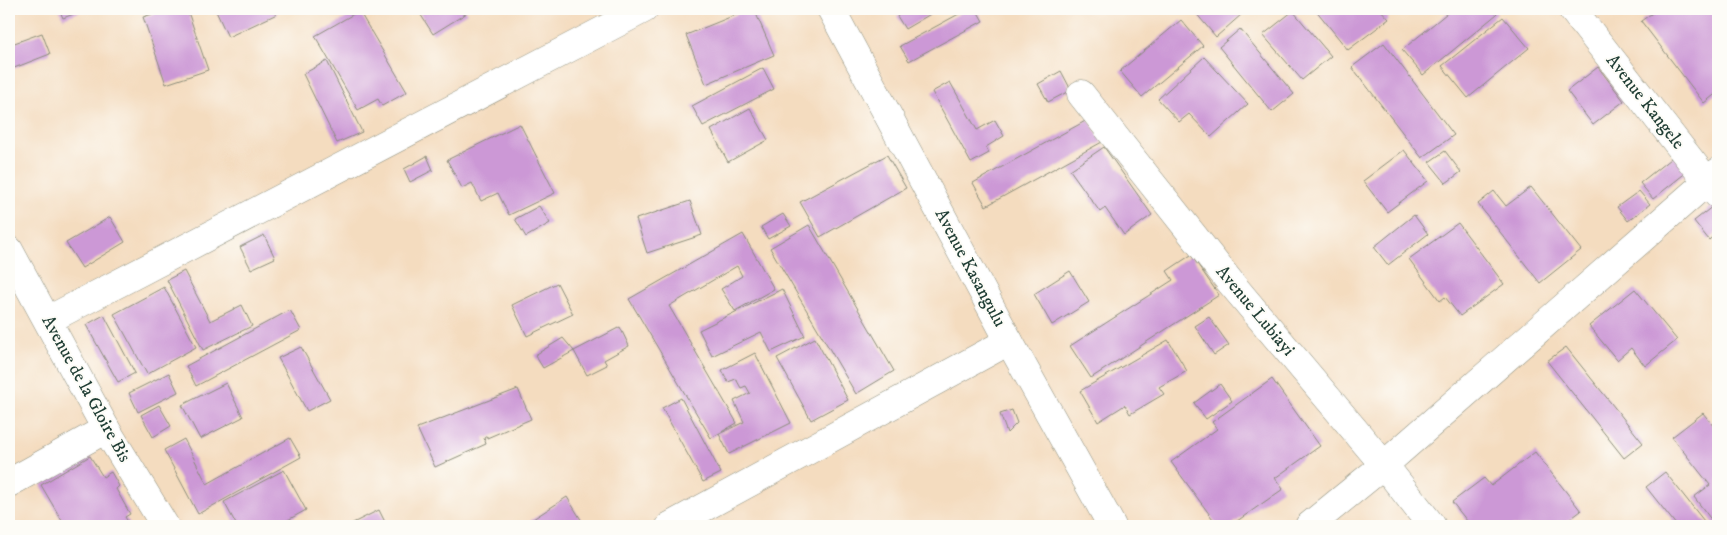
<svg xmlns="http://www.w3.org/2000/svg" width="1727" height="535" font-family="'IM FELL DW Pica',serif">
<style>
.building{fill:#cc98d6}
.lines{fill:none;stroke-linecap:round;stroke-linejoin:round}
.minor-casing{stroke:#8a8c7a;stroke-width:29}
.minor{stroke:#fff;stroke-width:28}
.labels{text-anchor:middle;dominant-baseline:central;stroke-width:4;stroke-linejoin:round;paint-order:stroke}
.street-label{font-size:18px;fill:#1f3d34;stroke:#fdfcf7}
</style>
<rect width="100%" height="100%" fill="#fdfcf7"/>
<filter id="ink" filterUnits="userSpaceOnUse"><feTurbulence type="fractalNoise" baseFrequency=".02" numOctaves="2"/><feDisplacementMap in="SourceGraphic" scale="10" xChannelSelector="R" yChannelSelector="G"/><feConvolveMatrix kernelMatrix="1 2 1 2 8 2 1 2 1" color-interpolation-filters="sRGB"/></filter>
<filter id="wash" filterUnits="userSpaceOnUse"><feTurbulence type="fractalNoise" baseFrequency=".0096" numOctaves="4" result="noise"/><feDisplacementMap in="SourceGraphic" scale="20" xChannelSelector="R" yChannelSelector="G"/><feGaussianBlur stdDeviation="1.12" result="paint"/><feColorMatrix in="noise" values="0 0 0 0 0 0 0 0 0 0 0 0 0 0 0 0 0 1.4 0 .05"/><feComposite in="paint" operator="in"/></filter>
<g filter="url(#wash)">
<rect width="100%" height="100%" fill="#f4dcbf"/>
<g id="blocks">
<!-- building -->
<g class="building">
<polygon points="59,9 87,9 63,18"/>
<polygon points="168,9 187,9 208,70 166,84 143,17"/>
<polygon points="215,9 275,9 277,14 228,37"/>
<polygon points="417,9 464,9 467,13 433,34"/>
<polygon points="750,9 754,9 774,55 706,84 686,35"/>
<polygon points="908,9 939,9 905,29 897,16"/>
<polygon points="968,9 976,9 983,21 909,61 900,46"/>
<polygon points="1199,9 1237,9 1242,14 1216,37 1195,12"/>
<polygon points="1315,9 1380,9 1389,19 1348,50"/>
<polygon points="1452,9 1492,9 1497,14 1423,75 1402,50"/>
<polygon points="1658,9 1718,9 1718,92 1704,103 1641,21"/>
<polygon points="359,11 407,92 382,106 378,99 358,110 315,36"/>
<polygon points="1293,11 1331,56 1302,80 1263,35"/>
<polygon points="1503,17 1529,48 1468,98 1442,66"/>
<polygon points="1181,20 1203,46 1142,97 1120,71"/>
<polygon points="1240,29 1294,94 1272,112 1219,47"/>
<polygon points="42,33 50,54 9,70 9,45"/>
<polygon points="1384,43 1454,135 1422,158 1352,67"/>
<polygon points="1204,57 1248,104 1211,137 1189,114 1179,122 1158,99"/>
<polygon points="327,61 362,132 337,143 303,74"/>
<polygon points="1598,67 1624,101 1593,125 1567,91"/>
<polygon points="763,68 774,89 703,126 692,106"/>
<polygon points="1061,71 1071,90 1048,102 1038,84"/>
<polygon points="950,82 977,130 995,120 1004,136 986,147 989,153 971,163 932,92"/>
<polygon points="750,108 768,140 728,162 711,130"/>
<polygon points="1089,119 1102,142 986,206 973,183"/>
<polygon points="520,124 555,193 509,215 498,193 481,201 472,183 462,188 447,160"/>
<polygon points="1104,147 1152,215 1124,235 1105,208 1100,212 1070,170"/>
<polygon points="1404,150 1428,181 1387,212 1363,181"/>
<polygon points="1445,151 1461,172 1446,183 1429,162"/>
<polygon points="887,155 906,188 820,237 800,202"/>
<polygon points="1675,155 1688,171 1653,199 1640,183"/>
<polygon points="427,156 433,170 410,182 404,169"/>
<polygon points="1531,187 1581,250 1540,283 1478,204 1494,191 1506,206"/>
<polygon points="1639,191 1650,204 1628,221 1617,207"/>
<polygon points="690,201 702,235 647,253 636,219"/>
<polygon points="539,206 550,223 526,237 515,219"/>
<polygon points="1713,206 1718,212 1718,232 1709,240 1694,221"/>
<polygon points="783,214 791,226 768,239 761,227"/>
<polygon points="1414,215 1428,234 1388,265 1374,247"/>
<polygon points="110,217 125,242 82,268 66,243"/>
<polygon points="1458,223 1504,284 1460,316 1445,297 1440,301 1409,259"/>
<polygon points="809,225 894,371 856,394 770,248"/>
<polygon points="743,234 774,289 735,311 721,289 742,276 737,266 669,306 737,423 711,438 629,299"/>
<polygon points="264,235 275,258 251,269 240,247"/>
<polygon points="1191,255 1219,295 1091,378 1070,346 1173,280 1167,271"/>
<polygon points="184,271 210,321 242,305 252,326 203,350 167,280"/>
<polygon points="1070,271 1089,302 1052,325 1034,294"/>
<polygon points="557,283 573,314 527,336 512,305"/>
<polygon points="164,287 196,347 147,374 114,314"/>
<polygon points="782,289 805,336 771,352 761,332 712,356 699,330"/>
<polygon points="1635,289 1677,340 1645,366 1631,348 1617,360 1589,326"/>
<polygon points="290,310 301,330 196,386 186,366"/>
<polygon points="104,315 135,373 118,382 86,325"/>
<polygon points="1209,317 1229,345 1214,355 1195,326"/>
<polygon points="620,327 629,346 604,360 607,365 587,375 574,351 543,368 535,355 563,338 574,351"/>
<polygon points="815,338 848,400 811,420 777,358"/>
<polygon points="1168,340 1187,371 1159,387 1164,394 1130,414 1125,405 1098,422 1080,391"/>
<polygon points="301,347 330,399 307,411 278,358"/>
<polygon points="1566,347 1643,443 1624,458 1547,361"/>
<polygon points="755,353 791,423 729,454 719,434 744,422 734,401 750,393 746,386 741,388 736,379 728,382 722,370"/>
<polygon points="169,373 178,392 138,412 129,393"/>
<polygon points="1272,379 1320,446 1275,478 1283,489 1230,526 1218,526 1171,462 1217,429 1212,422"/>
<polygon points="226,383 243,417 200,439 182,405"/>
<polygon points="1220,384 1232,401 1206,419 1194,403"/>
<polygon points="518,389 531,419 487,438 487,436 484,438 486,444 435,467 417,428"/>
<polygon points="681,398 721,473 703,482 662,408"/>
<polygon points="159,405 171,426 153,437 141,415"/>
<polygon points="1012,410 1017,423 1007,433 1000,414"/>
<polygon points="1703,413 1718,432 1718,526 1716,526 1694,497 1710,485 1672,437"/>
<polygon points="290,438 301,457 198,514 164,450 184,439 207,484"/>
<polygon points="1535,452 1581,511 1561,526 1471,526 1452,502 1484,478 1491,486"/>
<polygon points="90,456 103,477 111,472 119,486 116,489 130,514 125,517 130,525 128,526 65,526 41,485"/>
<polygon points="284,470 306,510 277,526 237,526 224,502"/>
<polygon points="1665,472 1708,526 1677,526 1646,487"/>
<polygon points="567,497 585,526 534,526 530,521"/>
<polygon points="379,510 387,526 347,526"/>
</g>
</g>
</g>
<g filter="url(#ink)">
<use href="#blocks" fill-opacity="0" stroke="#8a8c7a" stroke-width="1"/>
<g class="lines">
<defs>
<g id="minor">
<polyline points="831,9 1009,341 1112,526"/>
<polyline points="1572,9 1717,194"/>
<polyline points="1081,94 1231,283 1384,465 1432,526"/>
<polyline points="9,250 106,429 165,526"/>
<polyline points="48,320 644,9"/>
<polyline points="9,483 106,429"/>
<polyline points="670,526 1009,341"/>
<polyline points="1309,526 1384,465 1718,172"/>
</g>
</defs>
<!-- minor casing -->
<use href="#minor" class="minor-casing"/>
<!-- minor -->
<use href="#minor" class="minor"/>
</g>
</g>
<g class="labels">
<!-- street labels -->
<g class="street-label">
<text transform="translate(1645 102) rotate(52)">Avenue Kangele</text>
<text transform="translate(970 268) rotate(62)">Avenue Kasangulu</text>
<text transform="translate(1255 311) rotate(50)">Avenue Lubiayi</text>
<text transform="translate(86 389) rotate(61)">Avenue de la Gloire Bis</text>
</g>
</g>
<!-- margin -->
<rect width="1727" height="535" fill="none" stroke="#fdfcf7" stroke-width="30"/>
</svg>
